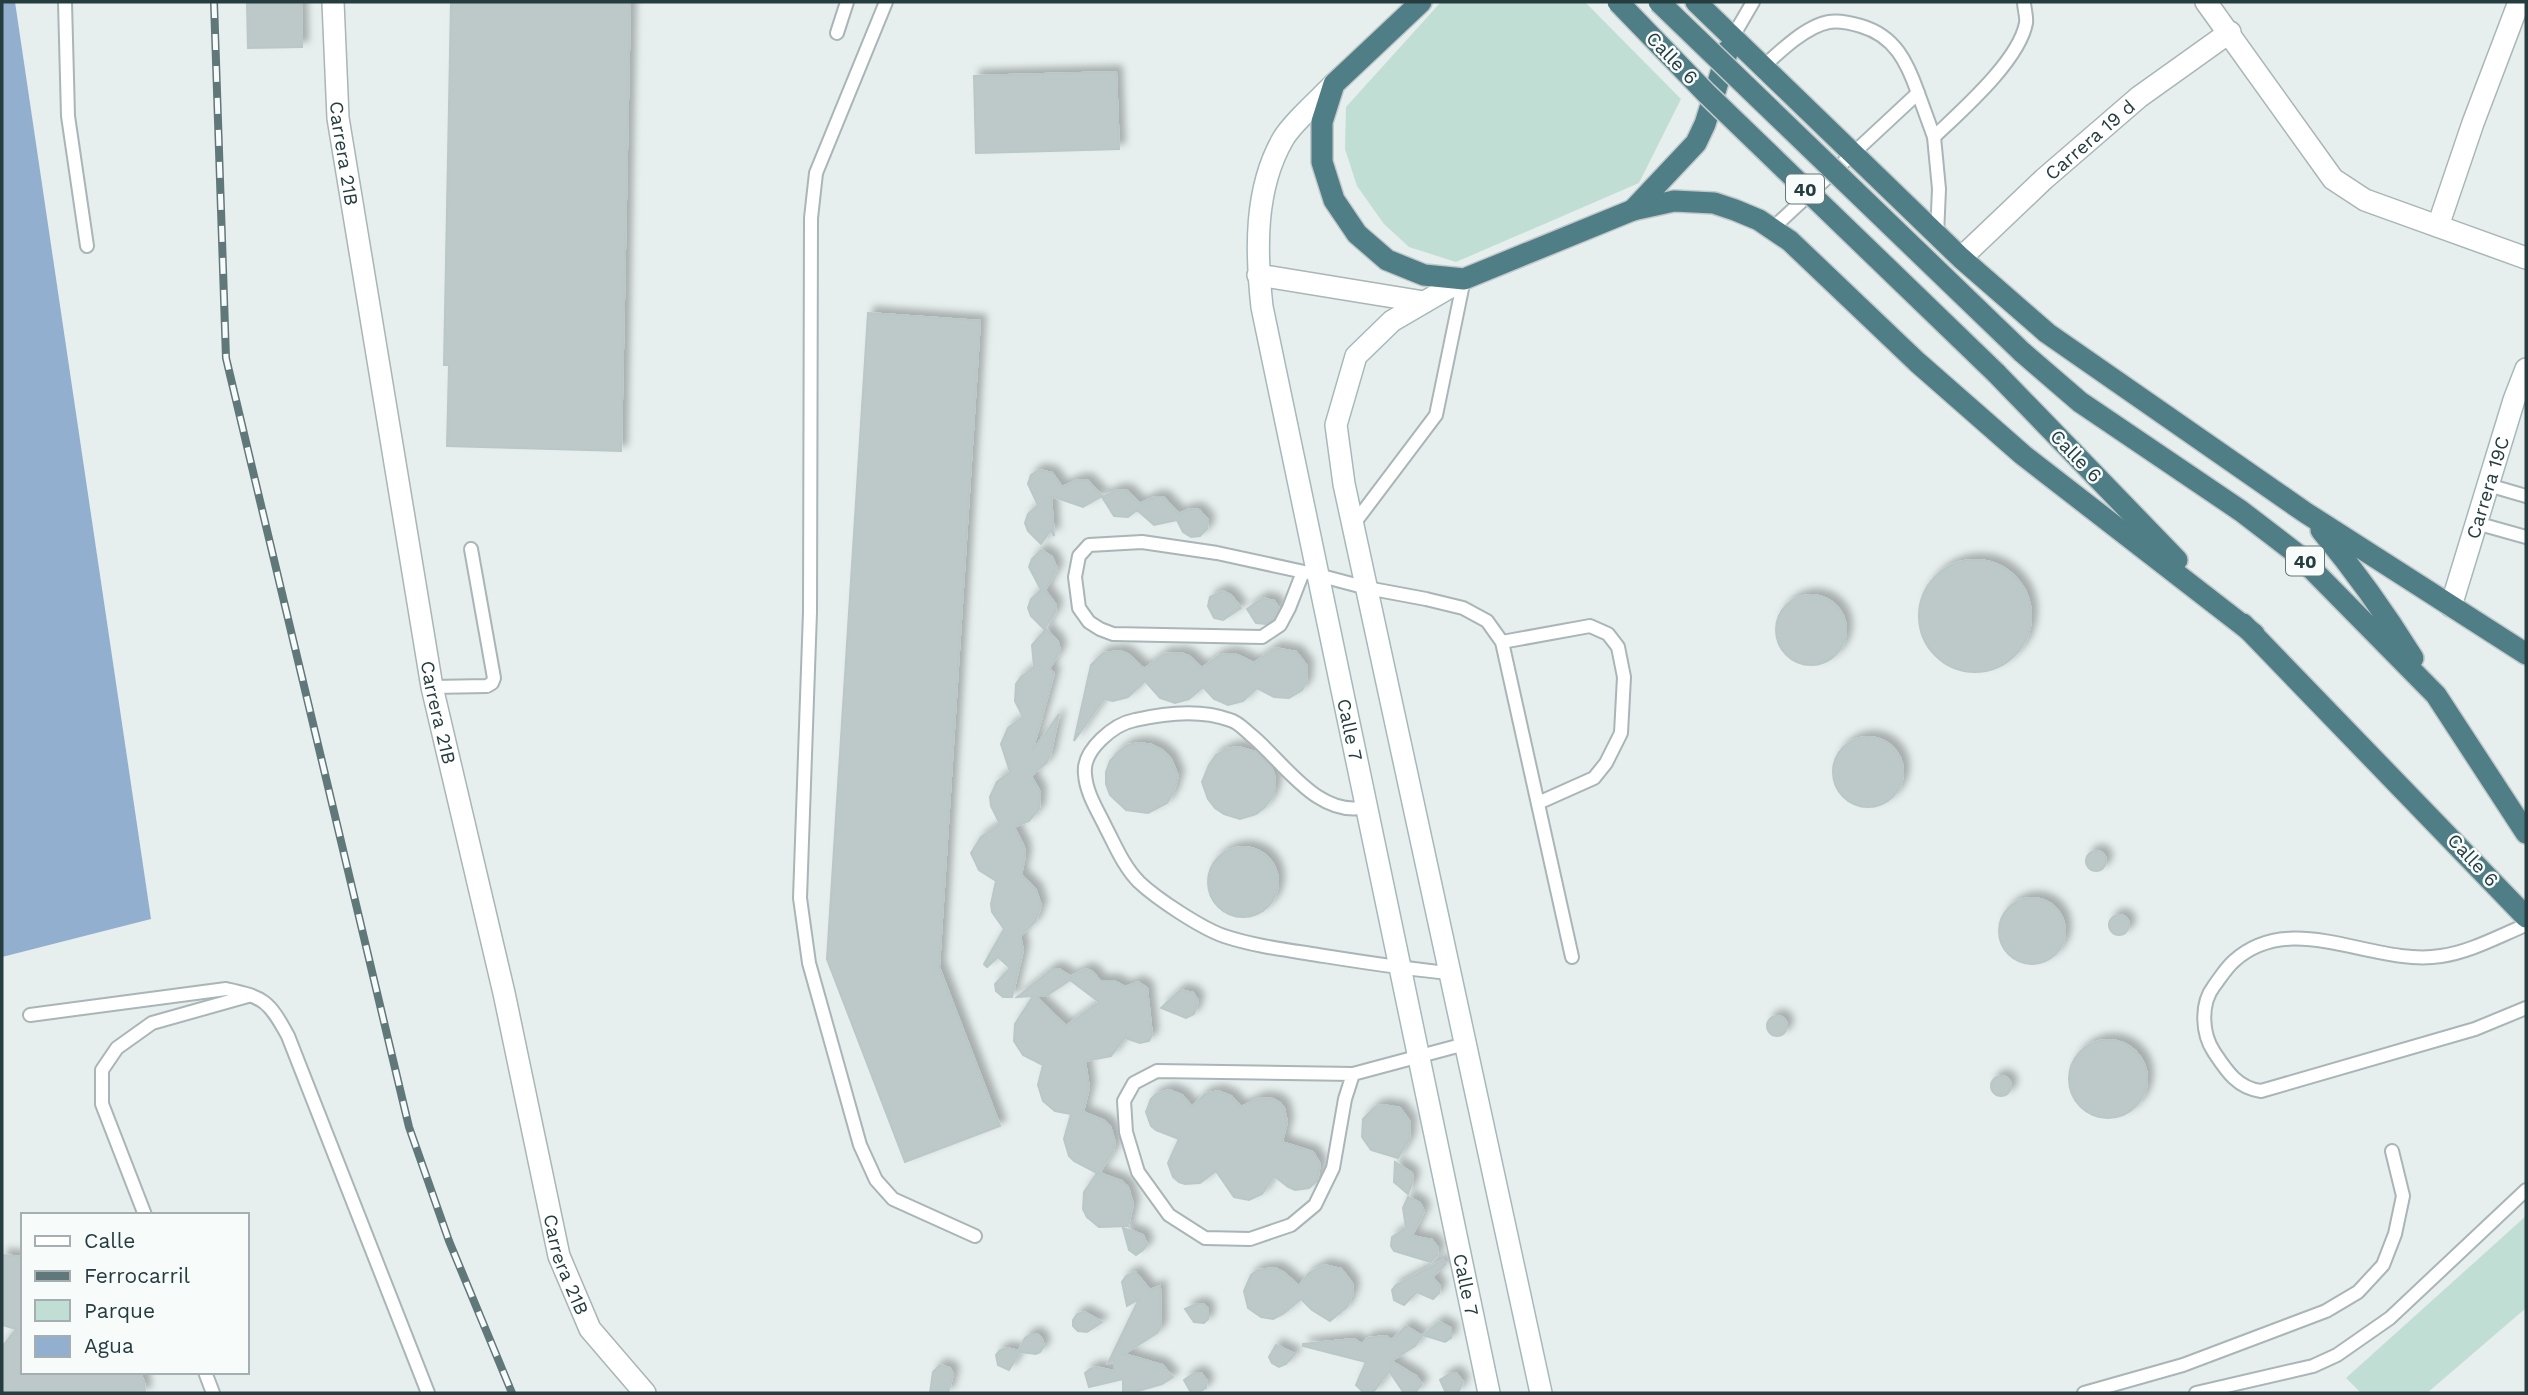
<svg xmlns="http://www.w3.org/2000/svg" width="2528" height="1395" font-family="'Work Sans',sans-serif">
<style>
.green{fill:#c1ded4}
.water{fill:#92afcf}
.building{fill:#bcc9c8;stroke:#b9c8c7;stroke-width:2;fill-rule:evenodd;filter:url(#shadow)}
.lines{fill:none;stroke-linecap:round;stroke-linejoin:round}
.service-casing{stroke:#a9b5b6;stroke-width:16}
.minor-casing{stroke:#a9b5b6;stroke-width:24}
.secondary-casing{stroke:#a5b9ba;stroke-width:24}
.trunk-casing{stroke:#c2c9ca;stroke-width:24}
.service{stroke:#fff;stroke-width:12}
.minor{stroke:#fff;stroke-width:21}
.secondary{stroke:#fff;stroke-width:21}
.trunk{stroke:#507e86;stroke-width:21}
.rail-casing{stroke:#61787b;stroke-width:8}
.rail{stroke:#f7fbfa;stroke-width:5;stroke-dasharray:16;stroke-linecap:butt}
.trunk-bridge-casing{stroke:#c2c9ca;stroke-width:24;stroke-linecap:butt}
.trunk-bridge{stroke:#507e86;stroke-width:21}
.labels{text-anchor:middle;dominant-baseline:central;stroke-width:5;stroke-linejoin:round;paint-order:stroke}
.shield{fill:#f7fbfa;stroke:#657678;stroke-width:2}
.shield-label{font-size:18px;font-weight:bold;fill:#263d40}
.street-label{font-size:19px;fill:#263d40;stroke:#f7fbfa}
</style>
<defs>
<filter id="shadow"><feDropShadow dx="6" dy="-6" stdDeviation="3.5" flood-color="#0004"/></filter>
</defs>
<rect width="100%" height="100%" fill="#e6eeee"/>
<!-- green -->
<g class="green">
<polygon points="1441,2 1585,2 1681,99 1639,183 1456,262 1409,247 1384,224 1357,186 1345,149 1346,107"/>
<polygon points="2526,1216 2526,1308 2427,1393 2361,1393 2346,1378"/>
</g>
<!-- water -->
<polygon class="water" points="2,2 15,2 151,919 2,957"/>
<!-- building -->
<g class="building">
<polygon points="247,2 301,2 302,47 248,48"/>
<polygon points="451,2 630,2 621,451 447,446 449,365 444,365"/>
<polygon points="1116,72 1119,149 976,153 974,76"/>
<polygon points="868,313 980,321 939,967 1000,1126 905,1162 827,959"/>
<polygon points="1039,470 1052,473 1062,487 1078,480 1087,480 1102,496 1083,507 1051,496 1054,536 1051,530 1041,544 1028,531 1025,523 1028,514 1038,505 1028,484 1031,475"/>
<polygon points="1118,490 1127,491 1140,504 1154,497 1163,497 1179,514 1190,509 1199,510 1208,520 1207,529 1200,536 1191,537 1183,532 1177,520 1154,525 1137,510 1128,517 1114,516 1102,497"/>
<polygon points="1041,550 1052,557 1057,569 1045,590 1056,605 1055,613 1044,629 1031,616 1028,608 1031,599 1041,590 1029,567 1032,559"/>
<circle cx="1975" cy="616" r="56"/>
<polygon points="1222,591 1231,595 1241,608 1223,620 1214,618 1208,606 1210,597"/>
<circle cx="1811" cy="630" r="35"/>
<polygon points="1262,598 1274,601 1279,608 1273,619 1266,624 1256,623 1247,609"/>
<polygon points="1046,629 1058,642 1060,651 1049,669 1054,673 1032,752 1059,714 1050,756 1046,763 1031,776 1040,792 1039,809 1029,821 1014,827 1024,847 1025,856 1021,875 1036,890 1041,906 1035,922 1020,936 1023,950 1012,997 1003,997 996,991 995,984 1010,968 998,957 987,967 984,964 1004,929 992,912 991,904 996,881 979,870 971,853 981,837 1000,824 991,806 990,797 997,782 1010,772 1001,744 1008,728 1023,717 1015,701 1016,684 1021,677 1034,667 1032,645"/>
<polygon points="1275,648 1296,652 1307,666 1306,683 1302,690 1289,698 1274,697 1257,688 1243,701 1228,705 1214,699 1203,687 1189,699 1175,703 1160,698 1145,681 1128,697 1113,701 1104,699 1074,741 1091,665 1103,653 1120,651 1128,654 1144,669 1164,654 1181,653 1189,656 1202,668 1218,656 1226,654 1235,654 1254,663"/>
<circle cx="1868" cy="772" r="35"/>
<polygon points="1140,743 1152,745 1162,750 1171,759 1178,776 1173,793 1167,803 1148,813 1126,810 1110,795 1106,784 1106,772 1110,761 1118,752 1128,745"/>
<polygon points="1238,747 1256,752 1270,765 1274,774 1275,786 1272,797 1265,807 1256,814 1240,819 1224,814 1215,808 1208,799 1202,782 1209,765 1216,755 1227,749"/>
<circle cx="1243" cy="882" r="35"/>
<circle cx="2096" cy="861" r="10"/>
<circle cx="2032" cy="931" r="33"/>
<circle cx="2119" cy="925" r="10"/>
<path d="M1052,969h7l12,8 15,-8 7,3 7,9h14l11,6 13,-5 9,6 5,47 -3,6 -9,2 -15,-5 -14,18 -26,5 4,27 -6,24 20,8 7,6 5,16 -2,9 -14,22 22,8 7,6 5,17 -5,22 -29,1 -12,-10 -4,-8 1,-17 13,-19 -23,-12 -5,-5 -5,-17 7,-25 -16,-3 -12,-10 -5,-16 5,-20 -20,-10 -9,-14 1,-17 18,-28 -16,1zM1070,980l29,22 -33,24 -31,-30h11z"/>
<polygon points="1180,990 1193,993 1198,1001 1194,1014 1186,1018 1161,1008"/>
<circle cx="1777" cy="1026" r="10"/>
<circle cx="2108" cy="1079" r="39"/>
<circle cx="2001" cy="1086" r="10"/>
<polygon points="1169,1090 1182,1095 1192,1107 1205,1094 1218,1091 1231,1096 1241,1107 1260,1098 1273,1099 1280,1103 1284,1108 1287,1122 1282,1142 1313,1152 1320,1164 1317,1181 1309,1188 1295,1190 1288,1187 1274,1176 1262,1194 1249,1200 1234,1197 1216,1171 1200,1183 1185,1184 1179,1182 1173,1177 1168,1163 1179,1139 1156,1130 1151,1126 1146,1112 1151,1099 1156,1094"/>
<polygon points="1383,1105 1400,1108 1410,1122 1409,1140 1398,1158 1371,1150 1362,1137 1363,1119 1375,1107"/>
<polygon points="1395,1162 1412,1173 1413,1180 1408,1194 1394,1182"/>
<polygon points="1408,1197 1420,1203 1424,1211 1412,1236 1432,1240 1438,1248 1437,1255 1431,1262 1394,1251 1391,1246 1392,1237 1406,1228 1403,1208"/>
<polygon points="1123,1228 1143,1235 1147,1245 1143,1250 1136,1255 1129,1250"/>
<polygon points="2,1255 23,1257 23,1372 140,1372 144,1382 145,1393 2,1393 2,1347 16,1329 2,1325"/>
<polygon points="1443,1260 1446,1264 1432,1277 1440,1286 1439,1293 1433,1299 1417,1292 1404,1305 1394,1300 1392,1290 1396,1285"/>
<polygon points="1324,1265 1341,1269 1352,1283 1353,1292 1347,1307 1330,1321 1312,1310 1301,1299 1283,1314 1273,1319 1261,1317 1248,1308 1244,1291 1251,1275 1258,1270 1275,1268 1283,1272 1299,1286 1309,1273"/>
<polygon points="1135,1272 1150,1290 1160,1286 1161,1327 1157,1333 1124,1354 1162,1365 1173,1377 1162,1384 1131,1393 1123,1393 1123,1379 1089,1387 1085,1373 1090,1369 1096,1367 1114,1371 1114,1360 1108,1363 1139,1299 1127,1306 1122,1282 1126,1276"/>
<polygon points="1196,1304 1203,1304 1208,1309 1208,1319 1204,1323 1194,1322 1185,1309"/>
<polygon points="1083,1312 1086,1313 1102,1322 1087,1332 1078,1331 1073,1326 1073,1320 1077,1314"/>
<polygon points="1439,1322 1451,1328 1451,1338 1445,1342 1423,1335"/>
<polygon points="1406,1326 1422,1336 1415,1346 1391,1361 1416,1376 1422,1384 1415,1393 1404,1393 1389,1371 1375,1390 1370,1393 1363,1392 1356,1385 1366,1362 1303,1346 1303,1344 1354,1339 1362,1344 1368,1338 1386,1336 1392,1340"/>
<polygon points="1031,1334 1037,1334 1042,1339 1044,1346 1040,1352 1036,1354 1020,1352 1009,1370 998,1365 996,1355 1000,1350 1007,1348 1019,1351 1025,1338"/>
<polygon points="1276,1345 1295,1354 1286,1364 1279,1367 1272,1363 1269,1357"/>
<polygon points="940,1365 950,1368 953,1374 948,1393 930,1393 933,1372"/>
<polygon points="1194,1373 1201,1373 1207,1381 1206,1388 1198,1393 1190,1391 1184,1380"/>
<polygon points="1451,1373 1456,1373 1463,1382 1459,1391 1454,1393 1445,1391 1440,1380"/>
</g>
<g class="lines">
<defs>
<g id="service">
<polyline points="65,2 68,116 87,246"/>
<polyline points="886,2 816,173 811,218 810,612 800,898 809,963 860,1145 876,1180 893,1199 975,1236"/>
<polyline points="837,33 847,2"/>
<polyline points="1732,38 1753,2"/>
<path d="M1762,68c17,-16 44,-42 67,-46 11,-2 22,1 32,4 34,10 46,36 57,67l-145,135"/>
<polyline points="1918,93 1934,137 1939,189 1937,235"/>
<path d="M1934,137c27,-26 85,-76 92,-114 1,-6 -2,-15 -2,-21"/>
<polyline points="2488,485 2526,496"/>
<polyline points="2476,523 2526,537"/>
<polyline points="1353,525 1436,415 1464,279"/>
<polyline points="1303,572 1289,608 1280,625 1262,637 1113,634 1100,629 1089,622 1079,608 1075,577 1079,556 1089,545 1142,542 1217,553 1318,575 1367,588 1426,599 1463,608 1487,621 1502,642 1572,957"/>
<polyline points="1502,642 1590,626 1608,634 1618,647 1624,677 1621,733 1606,763 1594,778 1538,803"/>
<polyline points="432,687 487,686 492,683 494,678 471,549"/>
<path d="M1367,807c-49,12 -83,-45 -116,-72 -6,-5 -13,-13 -21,-15 -29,-11 -65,-7 -95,0 -21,4 -53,30 -50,54 1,19 13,37 21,54 10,19 18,39 33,54 18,17 62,46 85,54 30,10 63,14 94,19 44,7 87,14 132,18"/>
<path d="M2526,925c-27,11 -56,27 -85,31 -68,11 -148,-48 -207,5 -8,7 -14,17 -20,25 -14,18 -12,48 0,66 12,18 23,36 47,39l214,-62 51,-21"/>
<path d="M30,1015l196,-26c38,8 43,12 62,47l140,357"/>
<polyline points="1353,1074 1345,1099 1333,1168 1315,1205 1291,1225 1250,1239 1205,1238 1169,1215 1138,1172 1126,1132 1124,1101 1134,1083 1157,1071 1353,1074 1465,1044"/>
<polyline points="145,1215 102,1104 102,1070 117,1048 152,1023 248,996"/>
<polyline points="205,1372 213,1393"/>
<polyline points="2084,1393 2183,1365 2326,1311 2358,1292 2383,1265 2395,1234 2403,1196 2392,1151"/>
<polyline points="2196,1393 2313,1366 2337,1355 2390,1318 2526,1190"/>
</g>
<g id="minor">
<path id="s1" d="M333,2l5,116 94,569 72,306 55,263 31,73 55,64"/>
<polyline points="2206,2 2333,179 2365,200 2526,258"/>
<polyline points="2438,226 2473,123 2519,2"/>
<path id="s2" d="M1961,258l83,-79 95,-82 91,-65"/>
<polyline points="1258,275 1424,302"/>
</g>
<g id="secondary">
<path id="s3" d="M1334,84c-14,15 -42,39 -51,55 -29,50 -27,113 -21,168l227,1086"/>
<polyline points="1464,279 1392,321 1356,356 1336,425 1344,484 1541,1393"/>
<path id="s4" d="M2451,606l63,-206 12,-31"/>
</g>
<g id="trunk">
<polyline points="1421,2 1334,84 1322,122 1322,162 1334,200 1357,234 1387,260 1424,275 1464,279 1633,210 1674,201 1714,203 1735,210 1759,220 1790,241 1917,362 2023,455 2254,634"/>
<polyline points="1696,2 1961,258 2047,333 2306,513 2526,654"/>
<polyline points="1633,210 1696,143 1705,124 1728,50"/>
<polyline points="2022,352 2080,402 2241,511 2297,554 2436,695 2526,833"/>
<polyline points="1996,373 2177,560"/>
<path d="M2321,530c34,41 64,83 92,128"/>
<polyline points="2243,624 2526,917"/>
</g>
</defs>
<!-- service casing -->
<use href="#service" class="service-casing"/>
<!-- minor casing -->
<use href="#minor" class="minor-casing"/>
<!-- secondary casing -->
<use href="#secondary" class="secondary-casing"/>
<!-- trunk casing -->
<use href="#trunk" class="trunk-casing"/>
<!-- service -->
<use href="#service" class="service"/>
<!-- minor -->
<use href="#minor" class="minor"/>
<!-- secondary -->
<use href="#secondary" class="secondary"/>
<!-- trunk -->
<use href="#trunk" class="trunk"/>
<defs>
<polyline id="rail" points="214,2 226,358 409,1127 449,1241 512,1393"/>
</defs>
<!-- rail casing -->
<use href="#rail" class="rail-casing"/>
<!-- rail -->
<use href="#rail" class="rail"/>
<defs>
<g id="trunk-bridge">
<polyline points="1618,2 1706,93 1996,373"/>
<polyline points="1659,2 2022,352"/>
</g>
</defs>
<!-- trunk-bridge casing -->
<use href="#trunk-bridge" class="trunk-bridge-casing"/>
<!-- trunk-bridge -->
<use href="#trunk-bridge" class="trunk-bridge"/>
</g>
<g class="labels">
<!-- shield labels -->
<g class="shield">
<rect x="1786" y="174.5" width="38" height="29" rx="5"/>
<rect x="2286" y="546.5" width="38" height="29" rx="5"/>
</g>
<g class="shield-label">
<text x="1805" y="189">40</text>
<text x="2305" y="561">40</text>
</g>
<!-- street labels -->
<g class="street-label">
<text transform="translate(1672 58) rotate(46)">Calle 6</text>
<text stroke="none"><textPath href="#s2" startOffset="175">Carrera 19 d</textPath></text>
<text stroke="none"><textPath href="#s1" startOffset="152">Carrera 21B</textPath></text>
<text transform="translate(2076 456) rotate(46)">Calle 6</text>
<text stroke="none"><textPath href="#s4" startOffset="124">Carrera 19C</textPath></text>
<text stroke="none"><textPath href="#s1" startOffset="719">Carrera 21B</textPath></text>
<text stroke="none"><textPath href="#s3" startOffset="679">Calle 7</textPath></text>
<text transform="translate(2473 860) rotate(47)">Calle 6</text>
<text stroke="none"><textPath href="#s1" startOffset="1286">Carrera 21B</textPath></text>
<text stroke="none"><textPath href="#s3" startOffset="1246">Calle 7</textPath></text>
</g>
</g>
<!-- border -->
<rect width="2528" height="1395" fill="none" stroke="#263d40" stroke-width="7"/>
<!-- legend -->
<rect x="21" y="1213" width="228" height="161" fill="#f7fbfa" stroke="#a3afb0" stroke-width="2"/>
<rect x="35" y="1236" width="35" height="10" fill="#ffffff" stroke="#a3afb0" stroke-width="2"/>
<text x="84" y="1248" font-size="21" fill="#263d40">Calle</text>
<rect x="35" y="1271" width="35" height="10" fill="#61787b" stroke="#a3afb0" stroke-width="2"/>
<text x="84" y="1283" font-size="21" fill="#263d40">Ferrocarril</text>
<rect x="35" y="1300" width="35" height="21" fill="#c1ded4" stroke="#a3afb0" stroke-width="2"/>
<text x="84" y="1318" font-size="21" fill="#263d40">Parque</text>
<rect x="35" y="1336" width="35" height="21" fill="#92afcf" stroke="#a3afb0" stroke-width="2"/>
<text x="84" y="1353" font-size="21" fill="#263d40">Agua</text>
</svg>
